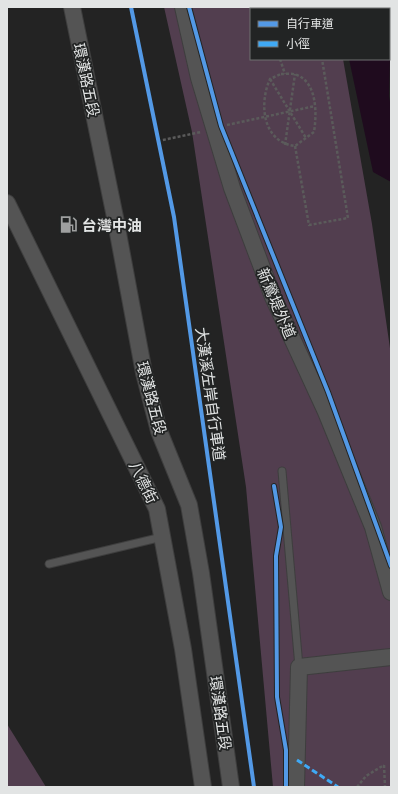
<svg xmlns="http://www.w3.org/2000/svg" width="398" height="794" font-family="'Exo 2','Noto Sans TC',sans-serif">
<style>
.green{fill:#523e4f}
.water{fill:#1f0b1e}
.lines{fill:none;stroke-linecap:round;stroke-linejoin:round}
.service-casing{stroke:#3e3e3e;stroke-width:9}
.tertiary-casing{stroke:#3e3e3e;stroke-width:18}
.path{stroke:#5b5b5b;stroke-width:2.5;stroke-dasharray:3 2;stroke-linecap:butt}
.service{stroke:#545454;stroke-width:7}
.tertiary{stroke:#545454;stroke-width:16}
.quiet{stroke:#3fa9f5;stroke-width:3;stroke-dasharray:6 3;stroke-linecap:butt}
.cycleway-casing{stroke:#222424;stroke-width:6}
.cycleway{stroke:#5399e6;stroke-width:4}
.labels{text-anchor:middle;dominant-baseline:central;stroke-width:3.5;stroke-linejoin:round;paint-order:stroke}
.street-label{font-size:15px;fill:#e2e4e4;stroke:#222424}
.poi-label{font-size:15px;font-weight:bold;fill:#e2e4e4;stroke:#222424;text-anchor:start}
</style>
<rect width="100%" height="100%" fill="#232323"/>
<!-- green -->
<g class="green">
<polygon points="164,7 391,7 391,23 389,24 389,9 251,9 251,59 343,59 372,224 391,355 391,787 273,787 246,487 192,132"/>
<polygon points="7,724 46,787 7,787"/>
</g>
<!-- water -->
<polygon class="water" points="389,18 391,19 389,96 391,108 391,182 373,172 349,59 389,59"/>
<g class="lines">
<defs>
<g id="service">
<polyline points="282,471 299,667"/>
<polyline points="49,564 162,537"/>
</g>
<g id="tertiary">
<polyline points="72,7 115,217 144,373 159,431 189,505 201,573 231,787"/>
<polyline points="183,7 199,78 232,188 273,297 326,412 373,527 391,592"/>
<polyline points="7,203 157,509 183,649 203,787"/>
<polyline points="296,787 299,667 391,657"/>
</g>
</defs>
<!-- service casing -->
<use href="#service" class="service-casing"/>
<!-- tertiary casing -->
<use href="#tertiary" class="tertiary-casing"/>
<!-- path -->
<g class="path">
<polyline points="250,7 251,9"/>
<polyline points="313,7 314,9"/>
<polyline points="289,9 291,7"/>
<polyline points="280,59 285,74"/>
<path d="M281,74c5,0 11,-1 16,1 20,8 20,38 17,57l-19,14c-33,-4 -36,-43 -25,-67z"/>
<polyline points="270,79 306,138"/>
<polyline points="227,125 315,106"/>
<polyline points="158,141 201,132"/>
<polyline points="285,145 295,74"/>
<polyline points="295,146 309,225 348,218 322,59"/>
<polyline points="384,765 385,787"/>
<polyline points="357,787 366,776 384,765"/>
</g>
<!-- service -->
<use href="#service" class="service"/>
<!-- tertiary -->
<use href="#tertiary" class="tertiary"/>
<!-- quiet -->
<polyline class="quiet" points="297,760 338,787"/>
<defs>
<g id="cycleway">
<polyline points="131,7 174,217 254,787"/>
<polyline points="189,7 221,126 328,392 391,566"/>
<polyline points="274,486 281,527 276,556 277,697 286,750 286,787"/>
</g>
</defs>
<!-- cycleway casing -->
<use href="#cycleway" class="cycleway-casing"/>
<!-- cycleway -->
<use href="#cycleway" class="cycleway"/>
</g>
<!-- icons -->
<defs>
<symbol id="fuel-bare" viewBox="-9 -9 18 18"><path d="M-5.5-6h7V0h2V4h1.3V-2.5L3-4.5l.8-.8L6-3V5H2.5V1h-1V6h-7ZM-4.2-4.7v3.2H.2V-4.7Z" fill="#9fa0a0" stroke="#222424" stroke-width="2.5" paint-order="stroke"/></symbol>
</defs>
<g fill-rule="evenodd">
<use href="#fuel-bare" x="56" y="212" width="25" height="25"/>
</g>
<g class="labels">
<!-- street labels -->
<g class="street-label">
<text transform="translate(87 80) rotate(78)">環漢路五段</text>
<text transform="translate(277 303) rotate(67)">新鶯堤外道</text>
<text transform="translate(211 394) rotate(82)">大漢溪左岸自行車道</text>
<text transform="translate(152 398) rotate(75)">環漢路五段</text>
<text transform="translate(144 482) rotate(64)">八德街</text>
<text transform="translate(221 713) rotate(82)">環漢路五段</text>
</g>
<!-- poi labels -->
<g class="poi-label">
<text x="82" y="225">台灣中油</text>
</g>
</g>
<!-- border -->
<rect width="398" height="794" fill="none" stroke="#e2e4e4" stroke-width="16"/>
<!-- legend -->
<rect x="250" y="8" width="140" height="52" fill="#222424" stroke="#6f7171"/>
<rect x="258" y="21" width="20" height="6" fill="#5399e6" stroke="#6f7171"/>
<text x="286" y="28" font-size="12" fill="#e2e4e4">自行車道</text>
<rect x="258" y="41" width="20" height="6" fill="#3fa9f5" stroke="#6f7171"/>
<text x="286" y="48" font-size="12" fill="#e2e4e4">小徑</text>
</svg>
